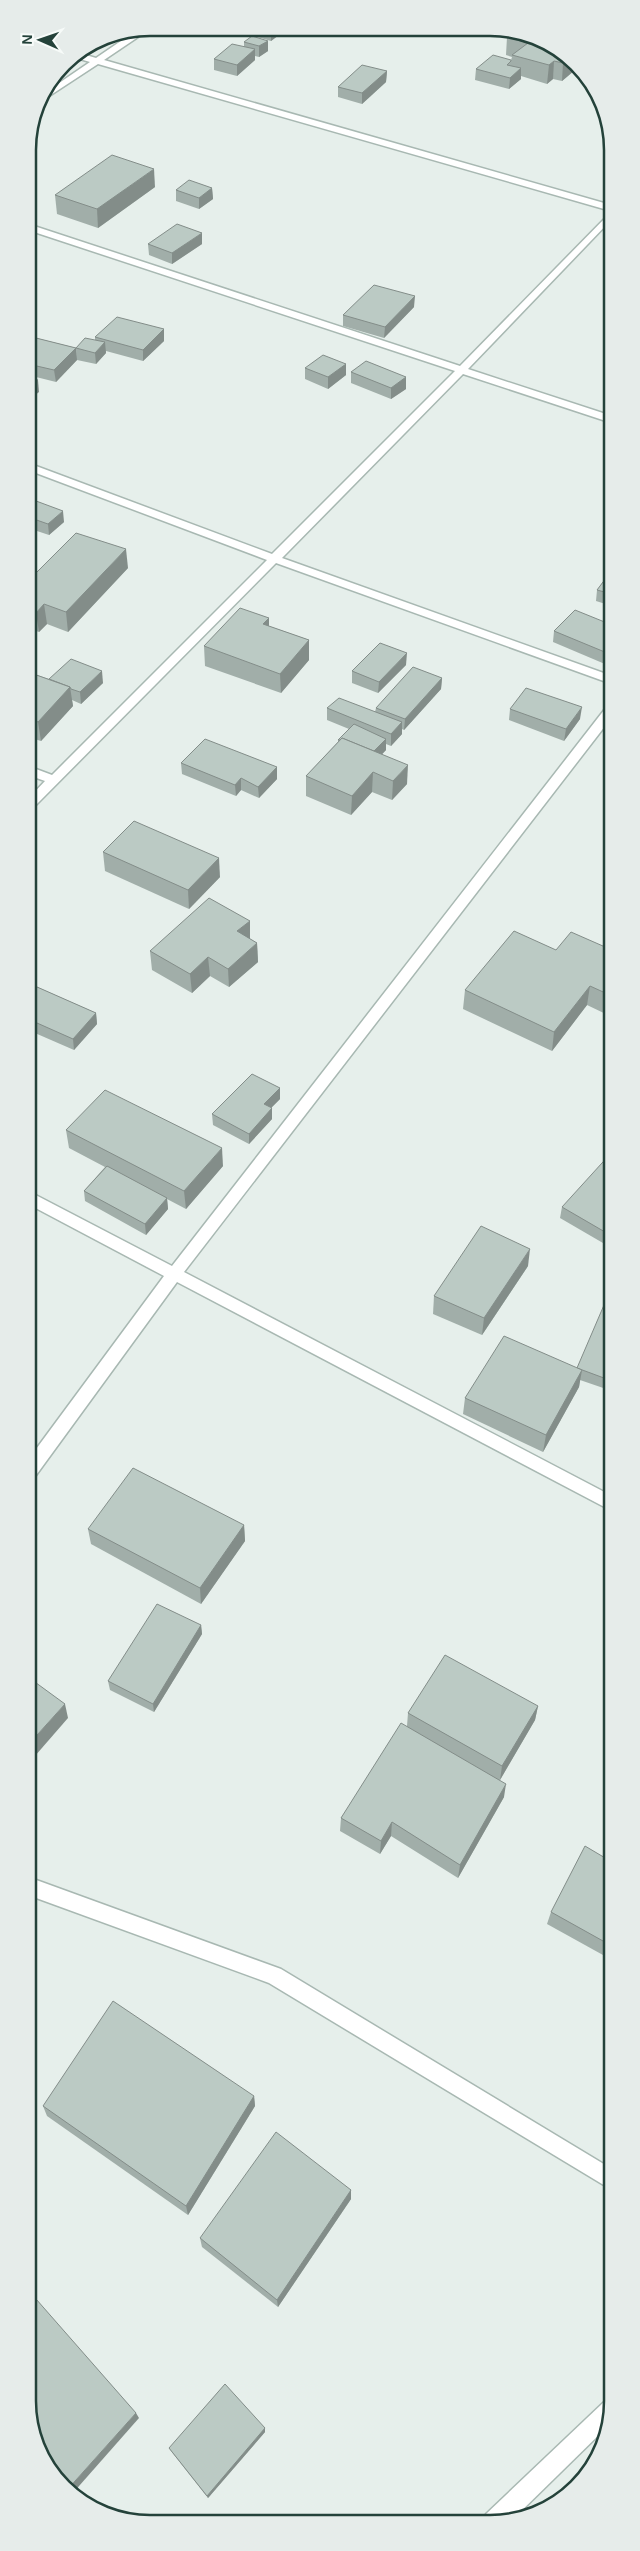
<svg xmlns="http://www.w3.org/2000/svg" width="640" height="2551" font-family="Helvetica,sans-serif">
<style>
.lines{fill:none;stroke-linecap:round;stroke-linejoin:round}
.street-casing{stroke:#a8b8b2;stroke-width:3}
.street{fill:#fff;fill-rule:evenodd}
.wall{fill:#a1aea9}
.shaded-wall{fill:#838d89}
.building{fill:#bbcac4;stroke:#838d89}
.rim{fill:none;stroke:#24423a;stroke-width:2.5}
</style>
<rect width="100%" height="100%" fill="#e6efeb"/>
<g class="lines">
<defs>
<g id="street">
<polygon points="147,28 147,31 104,60 611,205 611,211 98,64 37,104 43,94 90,62 73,57 79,53 96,58 137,30"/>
<polygon points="611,212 611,220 468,369 612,416 612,423 463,374 282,558 612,676 612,684 276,563 32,809 28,810 28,799 45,781 28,775 28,766 52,775 267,560 28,470 28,463 272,554 455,371 28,230 28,224 460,366"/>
<polygon points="612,704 612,717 184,1272 612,1496 612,1511 177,1282 34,1478 28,1480 28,1460 164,1276 28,1204 28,1191 172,1266 608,705"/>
<polygon points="28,1877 281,1969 612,2169 612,2190 269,1983 28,1895"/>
<polygon points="612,2397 608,2426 511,2521 483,2522 486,2514 605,2401"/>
</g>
</defs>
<!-- street casing -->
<use href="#street" class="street-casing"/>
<!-- street -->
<use href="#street" class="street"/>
</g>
<!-- wall -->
<g class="wall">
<polygon points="230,28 288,28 271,41 230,29"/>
<polygon points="515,30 575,70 562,81 553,79 547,84 521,76 521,79 509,89 475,80 476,69 511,60 512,57 506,55 507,37"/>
<polygon points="268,41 268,51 259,57 255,56 255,60 237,76 214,70 214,59 244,47 244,42"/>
<polygon points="387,71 386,82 362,104 338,97 338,87"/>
<polygon points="591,89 595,97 590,96"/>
<polygon points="155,187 98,228 57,214 55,195"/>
<polygon points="212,188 213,199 199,209 176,201 176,190"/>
<polygon points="148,244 202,244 172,264 149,255"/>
<polygon points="414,307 384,338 343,326 343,315"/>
<polygon points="28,336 76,348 77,360 56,382 28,375"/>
<polygon points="95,337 164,341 143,361 106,351 106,353 96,364 77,360 76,348 95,340"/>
<polygon points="346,364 346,375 328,389 305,379 305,368"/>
<polygon points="351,372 406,377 406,389 391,399 351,383"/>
<polygon points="28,498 64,522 49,535 28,528"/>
<polygon points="128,568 68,632 47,624 39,632 28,628 28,581"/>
<polygon points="612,570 612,606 596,601 597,590"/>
<polygon points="269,618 269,626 309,640 309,660 281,693 205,666 204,646"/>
<polygon points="612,625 612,667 553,642 554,631"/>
<polygon points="406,665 378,693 352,683 352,671"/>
<polygon points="28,672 49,679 103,683 81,704 72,700 73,706 41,741 28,737"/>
<polygon points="442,678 441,689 404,730 402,729 402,734 391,746 386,744 386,750 382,754 407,784 392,800 372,792 351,815 306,796 306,776 338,742 338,740 349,729 327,720 327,708 375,712 376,708"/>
<polygon points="510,709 580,719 564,741 509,720"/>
<polygon points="181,763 277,767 277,779 259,798 241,790 236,796 182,774"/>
<polygon points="103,852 220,877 189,909 105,871"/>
<polygon points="250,921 250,939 257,943 258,962 229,987 210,976 192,993 152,970 150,951"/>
<polygon points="556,950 612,950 612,1014 610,1016 587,1005 552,1051 463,1009 465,990"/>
<polygon points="28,983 96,1013 97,1024 74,1050 28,1030"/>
<polygon points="280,1088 280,1099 271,1108 272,1119 249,1144 213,1125 212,1114"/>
<polygon points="66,1130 223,1166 186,1209 167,1199 168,1209 146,1235 85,1201 84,1191 105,1167 69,1148"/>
<polygon points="562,1207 612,1233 603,1243 560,1218"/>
<polygon points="528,1266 482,1335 433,1314 434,1296"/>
<polygon points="612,1307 612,1391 580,1380 579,1387 543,1452 463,1414 465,1398 577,1368"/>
<polygon points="244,1525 245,1541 201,1604 91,1544 88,1529"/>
<polygon points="201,1625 202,1634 154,1712 110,1690 108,1681"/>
<polygon points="538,1706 535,1720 500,1780 504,1797 458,1878 391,1836 380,1854 340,1831 341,1818 407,1726 408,1713"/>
<polygon points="612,1862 612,1960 547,1924 551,1912"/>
<polygon points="254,2096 255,2106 188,2215 47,2116 43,2106"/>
<polygon points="351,2190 351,2199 278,2307 202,2247 200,2238"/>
<polygon points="265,2428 265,2432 208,2498 171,2451 169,2448"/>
</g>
<!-- shaded-wall -->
<g class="shaded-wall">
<polygon points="273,28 288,28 271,41 271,30"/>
<polygon points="268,41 268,51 259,57 259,46"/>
<polygon points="255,49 255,60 237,76 237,65"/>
<polygon points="569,58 575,64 575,70 562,81 563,63"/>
<polygon points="554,61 553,79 547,84 549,65"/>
<polygon points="521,68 521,79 509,89 510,78"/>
<polygon points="387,71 386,82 362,104 362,93"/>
<polygon points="154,169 155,187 98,228 97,209"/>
<polygon points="212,188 213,199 199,209 199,198"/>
<polygon points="202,233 202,244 172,264 172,253"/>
<polygon points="415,296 414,307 384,338 385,327"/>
<polygon points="164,329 164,341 143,361 143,350"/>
<polygon points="105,342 106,353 96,364 95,353"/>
<polygon points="76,348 77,360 56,382 54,370"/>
<polygon points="346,364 346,375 328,389 328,377"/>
<polygon points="406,377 406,389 391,399 391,388"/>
<polygon points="38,380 39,392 28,401 28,389"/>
<polygon points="63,511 64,522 49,535 48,524"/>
<polygon points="126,549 128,568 68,632 66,612"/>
<polygon points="44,604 47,624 39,632 36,613"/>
<polygon points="269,618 269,637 263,624"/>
<polygon points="309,640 309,660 281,693 280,674"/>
<polygon points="407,653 406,665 378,693 379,682"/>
<polygon points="102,671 103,683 81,704 80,692"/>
<polygon points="442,678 441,689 404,730 405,719"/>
<polygon points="70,687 73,706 41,741 38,722"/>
<polygon points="582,707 580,719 564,741 566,729"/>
<polygon points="402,722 402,734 391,746 391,734"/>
<polygon points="386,739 386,750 371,766 371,754"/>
<polygon points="408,765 407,784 392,800 393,781"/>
<polygon points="277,767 277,779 259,798 258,787"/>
<polygon points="373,772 372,792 351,815 352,796"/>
<polygon points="241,778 241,790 236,796 235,785"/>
<polygon points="219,858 220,877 189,909 188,890"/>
<polygon points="250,921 250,940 237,931"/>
<polygon points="257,943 258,962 229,987 228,969"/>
<polygon points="208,957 210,976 192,993 190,974"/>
<polygon points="612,959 612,975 605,968"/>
<polygon points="590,986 587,1005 552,1051 554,1032"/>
<polygon points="96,1013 97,1024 74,1050 73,1039"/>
<polygon points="280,1088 280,1099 264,1115 264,1104"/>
<polygon points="272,1108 272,1119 249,1144 249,1134"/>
<polygon points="222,1148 223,1166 186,1209 184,1191"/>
<polygon points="167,1198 168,1209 146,1235 145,1224"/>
<polygon points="612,1225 612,1233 603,1243 605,1232"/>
<polygon points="530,1249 528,1266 482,1335 484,1318"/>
<polygon points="582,1370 579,1387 543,1452 546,1435"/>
<polygon points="244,1525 245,1541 201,1604 200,1588"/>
<polygon points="201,1625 202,1634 154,1712 153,1704"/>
<polygon points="65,1704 68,1718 28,1764 28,1745"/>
<polygon points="538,1706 535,1720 500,1780 502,1766"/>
<polygon points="506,1784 504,1797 458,1878 460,1865"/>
<polygon points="392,1822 391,1836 380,1854 381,1841"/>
<polygon points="254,2096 255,2106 188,2215 186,2206"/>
<polygon points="351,2190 351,2199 278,2307 277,2300"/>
<polygon points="136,2413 139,2418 72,2494 67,2490"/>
<polygon points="265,2428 265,2432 208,2498 207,2496"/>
</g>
<!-- building -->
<g class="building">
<polygon points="515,30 551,44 569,58 563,63 554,61 549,65 512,55 528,43 507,37"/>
<polygon points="252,36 268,41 259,46 244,42"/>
<polygon points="232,44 255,49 237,65 214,59"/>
<polygon points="493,55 511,60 511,61 507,65 521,68 510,78 476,69"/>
<polygon points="362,65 387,71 362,93 338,87"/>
<polygon points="112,155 154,169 97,209 55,195"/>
<polygon points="189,180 212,188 199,198 176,190"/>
<polygon points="177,224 202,233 172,253 148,244"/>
<polygon points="374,285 415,296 385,327 343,315"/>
<polygon points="117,317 164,329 143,350 95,337"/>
<polygon points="28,336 76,348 54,370 28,364"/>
<polygon points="85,338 105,342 95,353 76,348"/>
<polygon points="323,355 346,364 328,377 305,368"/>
<polygon points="366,361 406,377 391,388 351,372"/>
<polygon points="28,377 38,380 28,389"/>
<polygon points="28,498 63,511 48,524 28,517"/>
<polygon points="76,533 126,549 66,612 44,604 36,613 28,610 28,581"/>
<polygon points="612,570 612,594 597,590"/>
<polygon points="240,608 269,618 263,624 309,640 280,674 204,646"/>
<polygon points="575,610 612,625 612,655 554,631"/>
<polygon points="380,643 407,653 379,682 352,671"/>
<polygon points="71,659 102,671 80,692 71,689 70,687 49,679"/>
<polygon points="413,667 442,678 405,719 376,708"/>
<polygon points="28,672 70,687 38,722 28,718"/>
<polygon points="526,688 582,707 566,729 510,709"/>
<polygon points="339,698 402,722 391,734 327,708"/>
<polygon points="354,724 386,739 374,751 342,738 340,740 338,740"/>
<polygon points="342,738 408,765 393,781 373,772 352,796 306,776"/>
<polygon points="205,739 277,767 258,787 241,778 235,785 181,763"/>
<polygon points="134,821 219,858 188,890 103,852"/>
<polygon points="209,898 250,921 237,931 257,943 228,969 208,957 190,974 150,951"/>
<polygon points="514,931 556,950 571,932 612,950 612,959 605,968 612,971 612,996 590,986 554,1032 465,990"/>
<polygon points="28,983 96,1013 73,1039 28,1019"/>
<polygon points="252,1074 280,1088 264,1104 272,1108 249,1134 212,1114"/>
<polygon points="105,1090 222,1148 184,1191 66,1130"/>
<polygon points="612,1152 612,1225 605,1232 562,1207"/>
<polygon points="107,1166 167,1198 145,1224 84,1191"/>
<polygon points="481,1226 530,1249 484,1318 434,1296"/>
<polygon points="604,1305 612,1307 612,1381 577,1368"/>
<polygon points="504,1336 582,1370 546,1435 465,1398"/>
<polygon points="133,1468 244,1525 200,1588 88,1529"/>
<polygon points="157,1604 201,1625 153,1704 108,1681"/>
<polygon points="445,1655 538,1706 502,1766 408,1713"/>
<polygon points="28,1677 65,1704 28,1745"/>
<polygon points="401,1723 506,1784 460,1865 392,1822 381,1841 341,1818"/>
<polygon points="585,1846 612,1862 612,1946 551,1912"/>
<polygon points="113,2001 254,2096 186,2206 43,2106"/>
<polygon points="276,2132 351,2190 277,2300 200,2238"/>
<polygon points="29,2291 136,2413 67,2490 58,2482 29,2417"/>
<polygon points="225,2384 265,2428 207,2496 169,2448"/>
</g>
<!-- crop -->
<path d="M0 0H640V2551H0ZM150 36H490A114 114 0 0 1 604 150V2401A114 114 0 0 1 490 2515H150A114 114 0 0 1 36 2401V150A114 114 0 0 1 150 36Z" fill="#e6ecea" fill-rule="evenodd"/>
<path class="rim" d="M150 36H490A114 114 0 0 1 604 150V2401A114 114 0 0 1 490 2515H150A114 114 0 0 1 36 2401V150A114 114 0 0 1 150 36Z"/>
<!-- north arrow -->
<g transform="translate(40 40) rotate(272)" stroke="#f7fbf9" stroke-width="4" paint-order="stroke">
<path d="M0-4L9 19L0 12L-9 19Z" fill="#24423a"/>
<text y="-8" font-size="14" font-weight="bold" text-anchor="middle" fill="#24423a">N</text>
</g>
</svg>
